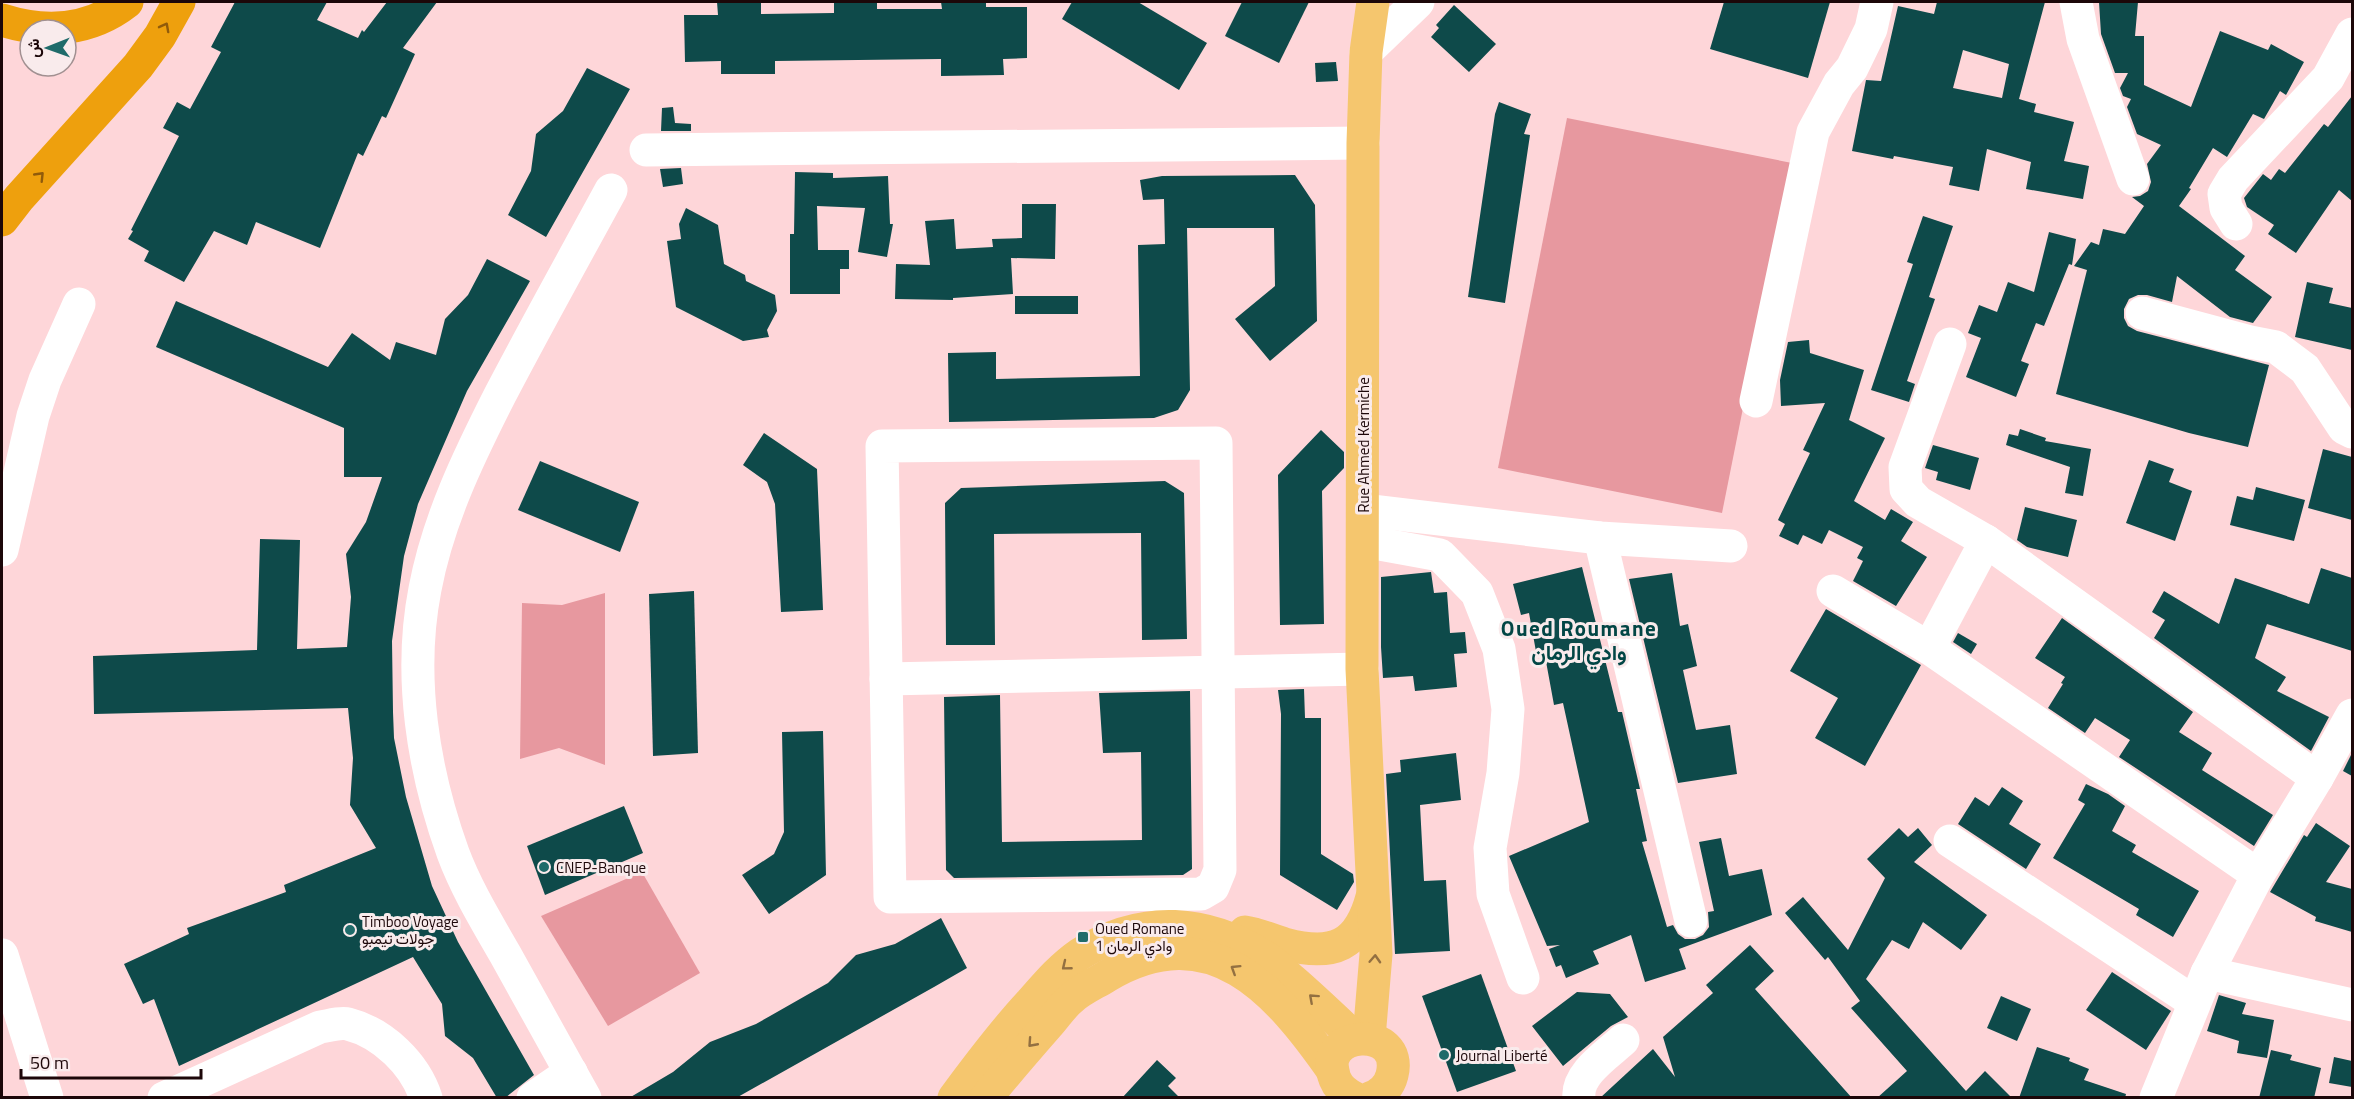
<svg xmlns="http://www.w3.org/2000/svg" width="2354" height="1099" font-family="'Titillium Web',Vazirmatn,sans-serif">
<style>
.green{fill:#e7989f}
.building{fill:#0e4a4a;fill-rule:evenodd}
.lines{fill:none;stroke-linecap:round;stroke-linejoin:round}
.minor{stroke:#fff;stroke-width:33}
.major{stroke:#f5c66e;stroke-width:33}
.highway{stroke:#eea00d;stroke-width:33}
.oneway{stroke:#905b0b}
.oneway2{stroke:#937041}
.poi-dot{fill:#1f6b6a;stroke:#f9ebec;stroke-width:2}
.labels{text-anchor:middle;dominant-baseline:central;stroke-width:6;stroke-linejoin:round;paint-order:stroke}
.street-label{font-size:15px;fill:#1c0709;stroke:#f9ebec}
.poi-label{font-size:15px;fill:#1c0709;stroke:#f9ebec;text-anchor:start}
.district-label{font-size:21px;font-weight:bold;letter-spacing:1.5px;fill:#024645;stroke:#f9ebec}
</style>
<rect width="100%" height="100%" fill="#fed6d9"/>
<!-- green -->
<g class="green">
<polygon points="1567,118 1792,163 1722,513 1498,468"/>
<polygon points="605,593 605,765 559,748 520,759 522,603 562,605"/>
<polygon points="642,872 700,973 608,1026 541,916"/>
</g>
<!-- building -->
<g class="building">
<polygon points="235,2 327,2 317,20 358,38 362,30 364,32 387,2 437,2 403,48 415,54 386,118 382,116 363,156 358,153 320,248 256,222 247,245 214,231 184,282 144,261 149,251 128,239 133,231 131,230 179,136 163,128 177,102 190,109 221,52 211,47"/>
<polygon points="717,2 761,2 761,14 834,13 834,2 877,2 877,9 942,9 941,2 986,2 986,7 1027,7 1027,58 1003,59 1004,75 941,76 941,59 775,61 775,74 721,74 721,61 685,62 684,15 718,15"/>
<polygon points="1072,2 1138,2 1207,43 1179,90 1062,19"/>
<polygon points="1242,2 1309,2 1279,63 1225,36"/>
<polygon points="1724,2 1830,2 1808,78 1710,49"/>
<path d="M1937,2h108l-26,97 17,5 -2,8 40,10 -10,39 25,5 -6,33 -57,-10 5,-27 -44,-13 -8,42 -30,-6 4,-18 -59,-11 -1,3 -41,-8 14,-71 15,1 17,-75 36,8zM1963,50l46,14 -7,34 -49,-10z"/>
<polygon points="2099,2 2138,2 2135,36 2144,36 2144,85 2191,107 2220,31 2268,50 2271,44 2304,62 2286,95 2280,91 2264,119 2253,114 2227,157 2213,148 2189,188 2191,189 2179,206 2245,256 2235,270 2272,297 2253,323 2230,317 2177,276 2172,302 2147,295 2138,295 2129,299 2124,309 2124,318 2128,326 2137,331 2269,365 2248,447 2189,433 2056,394 2087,270 2074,266 2091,242 2099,245 2103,229 2125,234 2144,206 2132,197 2140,196 2148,191 2151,182 2147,164 2161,145 2137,134 2127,107 2131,99 2123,96 2120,88 2128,73 2115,73 2101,34"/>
<polygon points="1454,5 1496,44 1469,72 1431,37 1439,28 1436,25"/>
<polygon points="1336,62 1338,81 1316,82 1315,63"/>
<polygon points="587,68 630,89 546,237 508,215 531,171 536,134 563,111"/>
<polygon points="2352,96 2352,201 2339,190 2296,253 2268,234 2274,225 2247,207 2244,198 2263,174 2271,180 2279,169 2285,173 2324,124 2328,127"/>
<polygon points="1499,102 1531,114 1524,134 1530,135 1505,303 1468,297 1495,114"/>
<polygon points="673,107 675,123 691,124 691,131 661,131 662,108"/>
<polygon points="681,168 683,184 663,187 660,169"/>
<polygon points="795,172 833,173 833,178 888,176 890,224 893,224 887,257 858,252 865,208 817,206 818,250 849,250 849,269 840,269 840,294 790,294 790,234 794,234"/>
<polygon points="1295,175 1315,205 1317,321 1270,361 1235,319 1275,286 1274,228 1187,228 1190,390 1178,410 1154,418 949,422 948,353 996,352 996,379 1140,376 1138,245 1165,244 1164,199 1143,200 1140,180 1162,176"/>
<polygon points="1022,204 1056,204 1055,259 1011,258 1013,294 953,298 953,300 895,299 896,264 930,265 925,221 954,219 956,249 993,247 992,239 1022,238"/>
<polygon points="686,208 718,225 724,264 745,275 746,281 775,295 777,311 767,330 769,337 743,341 676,307 667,241 681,239 679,224"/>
<polygon points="1923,216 1953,226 1929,297 1935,299 1907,381 1915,384 1909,402 1871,390 1913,264 1907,262"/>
<polygon points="2049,232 2076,239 2072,265 2069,264 2044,326 2036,323 2021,361 2029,364 2016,397 1966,377 1981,338 1968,333 1979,305 1997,312 2008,282 2034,292"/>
<polygon points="487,259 530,281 467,391 418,504 404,556 392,641 393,712 394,738 406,797 432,886 458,942 534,1075 505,1098 497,1098 473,1058 445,1036 442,1004 413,957 179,1066 154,999 143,1004 124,964 189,934 187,928 286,892 284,885 376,848 350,805 353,758 348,708 94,714 93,656 257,650 260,539 300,540 297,649 347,647 351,597 346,554 366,522 382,477 344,477 344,428 156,347 176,301 328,367 352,333 390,360 396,342 436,355 445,319 468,295"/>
<polygon points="2307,282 2333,288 2329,303 2352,308 2352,350 2295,337"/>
<rect x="1015" y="296" width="63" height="18"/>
<polygon points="1809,340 1810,353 1864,370 1849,420 1885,438 1854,501 1885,520 1891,509 1913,522 1901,541 1927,557 1896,606 1853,581 1863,561 1857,558 1863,547 1829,530 1822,544 1803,535 1798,545 1779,536 1785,524 1778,520 1810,453 1803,450 1825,403 1781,406 1780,380 1788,342"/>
<polygon points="2020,429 2046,438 2045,441 2091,449 2083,496 2065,493 2070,467 2006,445 2009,434 2018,436"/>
<polygon points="1321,430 1344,452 1344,468 1322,491 1324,624 1280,625 1278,475"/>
<polygon points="764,433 817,469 823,610 781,612 775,504 767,482 743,465"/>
<polygon points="1933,445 1979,458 1970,490 1936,480 1938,472 1925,468"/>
<polygon points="2323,449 2352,457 2352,520 2308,508"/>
<polygon points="2149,460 2174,469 2169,482 2192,491 2175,541 2126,523"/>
<polygon points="540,461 639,502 620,552 518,510"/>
<polygon points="1165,481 1184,493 1187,639 1142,640 1141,533 994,534 995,645 946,645 945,503 961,488"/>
<polygon points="2256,487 2305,500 2294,541 2230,525 2237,496 2253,500"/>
<polygon points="2025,507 2077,520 2068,557 2027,547 2017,540"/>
<polygon points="1582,567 1618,712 1622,712 1640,789 1636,789 1647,841 1642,842 1667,927 1673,925 1678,934 1685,939 1695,939 1703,935 1709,927 1708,912 1714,911 1699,842 1721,838 1729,876 1762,869 1772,915 1679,949 1686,969 1645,982 1631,935 1593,951 1599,964 1566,978 1561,965 1556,967 1549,949 1560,945 1547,946 1509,856 1589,822 1563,703 1554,705 1545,656 1537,657 1529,613 1521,615 1513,584"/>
<polygon points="2321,568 2352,578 2352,651 2267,624 2255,658 2286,677 2277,691 2329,717 2311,751 2154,638 2165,620 2152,612 2164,591 2219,624 2235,578 2309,604"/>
<polygon points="1431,572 1434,593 1447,592 1450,633 1465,632 1467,653 1454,654 1457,687 1415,691 1413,676 1383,678 1381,647 1381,577"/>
<polygon points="1672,573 1680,626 1688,624 1697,666 1683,670 1696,730 1730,725 1737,774 1678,783 1629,579"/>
<polygon points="694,591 698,753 653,756 649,594"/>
<polygon points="1826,609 1921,665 1865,766 1815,738 1838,698 1790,671"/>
<polygon points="2062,618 2193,712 2179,732 2212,753 2202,770 2273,815 2254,846 2119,757 2130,740 2095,718 2085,733 2048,708 2063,684 2061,683 2065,677 2035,658"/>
<polygon points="1958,633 1977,644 1971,654 1953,642"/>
<polygon points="1304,689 1305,718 1321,718 1321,854 1353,874 1354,882 1337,910 1280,875 1281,714 1278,690"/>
<polygon points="1190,691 1192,869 1183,875 954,878 946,870 944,697 1000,695 1002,842 1142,840 1141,752 1103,753 1099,693"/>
<polygon points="823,731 826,875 769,914 742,875 774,854 784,832 782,732"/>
<polygon points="1456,753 1461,800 1420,805 1424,881 1446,880 1450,951 1395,954 1386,774 1401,772 1400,760"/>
<polygon points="2352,753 2352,776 2343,771"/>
<polygon points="2086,784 2108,794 2125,806 2112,831 2136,845 2132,852 2199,891 2173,937 2136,915 2139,909 2053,858 2085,804 2078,800"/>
<polygon points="2002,787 2023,801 2009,824 2041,844 2026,869 1958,824 1975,797 1989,806"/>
<polygon points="624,806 643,853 545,895 527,846"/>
<polygon points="2316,823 2350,846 2326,882 2352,889 2352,932 2315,921 2316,917 2270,892 2304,835 2307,837"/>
<polygon points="1899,828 1908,837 1918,828 1932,845 1914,862 1987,915 1961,950 1923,922 1909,949 1892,940 1866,979 1966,1091 1985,1071 2012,1098 1877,1098 1907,1071 1851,1008 1860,1001 1828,957 1825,960 1785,913 1803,897 1848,950 1885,878 1867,859"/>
<polygon points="941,918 967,968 934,987 736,1098 629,1098 673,1072 710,1042 756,1024 828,983 856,955 895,944"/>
<polygon points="1750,945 1774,971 1755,989 1852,1098 1600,1098 1653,1049 1675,1077 1663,1037 1713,993 1706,985"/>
<polygon points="2112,972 2171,1011 2146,1050 2086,1010"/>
<polygon points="1481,974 1516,1071 1457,1092 1422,996"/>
<polygon points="1577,992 1610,994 1628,1017 1611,1026 1563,1066 1532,1026"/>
<polygon points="2219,995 2246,1003 2242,1014 2274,1020 2267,1058 2237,1053 2239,1041 2207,1031"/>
<polygon points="2001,996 2031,1009 2017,1041 1987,1028"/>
<polygon points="2037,1047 2070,1058 2069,1061 2089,1069 2084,1080 2126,1094 2125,1098 2019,1098"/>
<polygon points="2271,1050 2292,1055 2290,1060 2321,1068 2314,1098 2259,1098"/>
<polygon points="2334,1057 2352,1061 2352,1087 2329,1083"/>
<polygon points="1157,1060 1176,1078 1168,1086 1180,1098 1122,1098"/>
</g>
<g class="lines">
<!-- minor -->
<g class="minor">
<polyline points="2076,2 2083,39 2133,179"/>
<polyline points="1366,52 1418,2"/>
<polyline points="646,150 1363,143"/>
<polyline points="2236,224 2226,208 2224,194 2233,179 2328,78 2352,34"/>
<polyline points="2142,313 2250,342 2276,347 2305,369 2344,428 2352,432"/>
<polyline points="1950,344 1905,467 1906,489 1918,502 1986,541 2317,778 2258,875 2207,973 2156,1098"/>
<polyline points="1756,401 1813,132 1839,84 1852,68 1871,29 1877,2"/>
<polygon points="1216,443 1220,870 1213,887 1201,894 890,897 882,446"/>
<polyline points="1363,510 1600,538 1731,546"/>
<polyline points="1600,538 1691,921"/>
<polyline points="1363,541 1440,555 1477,593 1499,649 1508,709 1503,773 1490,848 1493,894 1523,978"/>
<polyline points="2,550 33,416 45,380 79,304"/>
<polyline points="1833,591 1929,648 2258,875"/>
<polyline points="1929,648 1986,541"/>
<polyline points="886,679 1362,669"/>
<polyline points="2317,778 2352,715"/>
<polyline points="1950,841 2194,1002"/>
<polyline points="2,955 47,1098"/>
<polyline points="2207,973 2352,1005"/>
<path d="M164,1098l156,-71c8,-1 20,-5 28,-3 35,9 67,40 78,74"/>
<polyline points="533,1098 571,1072"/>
<path d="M585,1098c-27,-48 -53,-96 -80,-144 -19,-33 -39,-66 -52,-101 -30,-83 -45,-177 -28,-264 13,-69 43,-131 75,-194 36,-69 74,-137 111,-205"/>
<path d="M1579,1098c-3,-24 29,-44 44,-58"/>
</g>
<!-- major -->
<g class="major">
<path d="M1245,932c14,2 26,8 40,12 48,13 74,2 87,-47"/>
<polyline points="1369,1038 1376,954 1362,669 1363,143 1366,52 1373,2"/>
<path d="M954,1098c25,-34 49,-66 77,-96 15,-17 30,-35 49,-48 62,-40 128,-35 188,5 9,5 16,14 24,21 22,19 43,39 64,59"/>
<path d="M986,1098c20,-25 41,-49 62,-73 8,-9 15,-20 24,-27 10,-9 24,-15 35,-22 104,-62 170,15 226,95"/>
<path d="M1355,1098c-9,-4 -16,-9 -20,-19 -20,-50 70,-55 57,-4 -3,12 -11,19 -22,23"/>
</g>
<!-- highway -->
<g class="highway">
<path d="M2,20c44,14 88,11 125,-18"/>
<polyline points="2,220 19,198 138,66 160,36 179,2"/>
</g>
</g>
<!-- one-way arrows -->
<defs><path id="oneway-chevron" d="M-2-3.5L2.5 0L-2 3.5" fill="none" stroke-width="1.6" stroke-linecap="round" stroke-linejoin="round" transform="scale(1.5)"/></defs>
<g class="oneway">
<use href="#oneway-chevron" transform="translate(165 27) rotate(-62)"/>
<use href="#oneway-chevron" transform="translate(40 176) rotate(-46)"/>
</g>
<g class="oneway2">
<use href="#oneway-chevron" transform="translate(1375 959) rotate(-87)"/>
<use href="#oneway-chevron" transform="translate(1066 966) rotate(141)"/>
<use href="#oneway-chevron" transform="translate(1235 969) rotate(-148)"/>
<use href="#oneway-chevron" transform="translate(1313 998) rotate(-138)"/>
<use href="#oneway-chevron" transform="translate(1032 1043) rotate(132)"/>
</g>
<!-- markers -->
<g class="poi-dot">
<circle cx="544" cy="867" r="6"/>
<circle cx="350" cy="930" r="6"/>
<rect x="1077" y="931" width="12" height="12" rx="3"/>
<circle cx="1444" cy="1055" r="6"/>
</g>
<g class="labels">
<!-- street labels -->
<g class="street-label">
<text transform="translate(1363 445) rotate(-90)">Rue Ahmed Kermiche</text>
</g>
<!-- poi labels -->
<g class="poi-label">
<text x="556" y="867">CNEP-Banque</text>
<text x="362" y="921">Timboo Voyage<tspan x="362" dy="17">جولات تيمبو</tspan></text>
<text x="1095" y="928">Oued Romane<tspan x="1095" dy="17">1 وادي الرمان</tspan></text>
<text x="1456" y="1055">Journal Liberté</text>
</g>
<!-- district labels -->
<g class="district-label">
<text x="1579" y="628">Oued Roumane<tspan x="1579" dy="24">وادي الرمان</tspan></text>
</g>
</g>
<!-- border -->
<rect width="2354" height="1099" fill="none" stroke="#1c0709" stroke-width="6"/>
<!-- north arrow -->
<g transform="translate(48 48) rotate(269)"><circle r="28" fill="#f9ebec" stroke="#a19091" stroke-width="1.5"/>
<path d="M0-4.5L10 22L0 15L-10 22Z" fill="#1f6b6a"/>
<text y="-9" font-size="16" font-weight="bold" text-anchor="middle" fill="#1c0709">ش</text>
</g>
<!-- scale -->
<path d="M21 1069v9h180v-9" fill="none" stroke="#1c0709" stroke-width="3"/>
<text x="30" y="1069" font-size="18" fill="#1c0709" stroke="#f9ebec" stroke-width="4.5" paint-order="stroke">50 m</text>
</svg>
